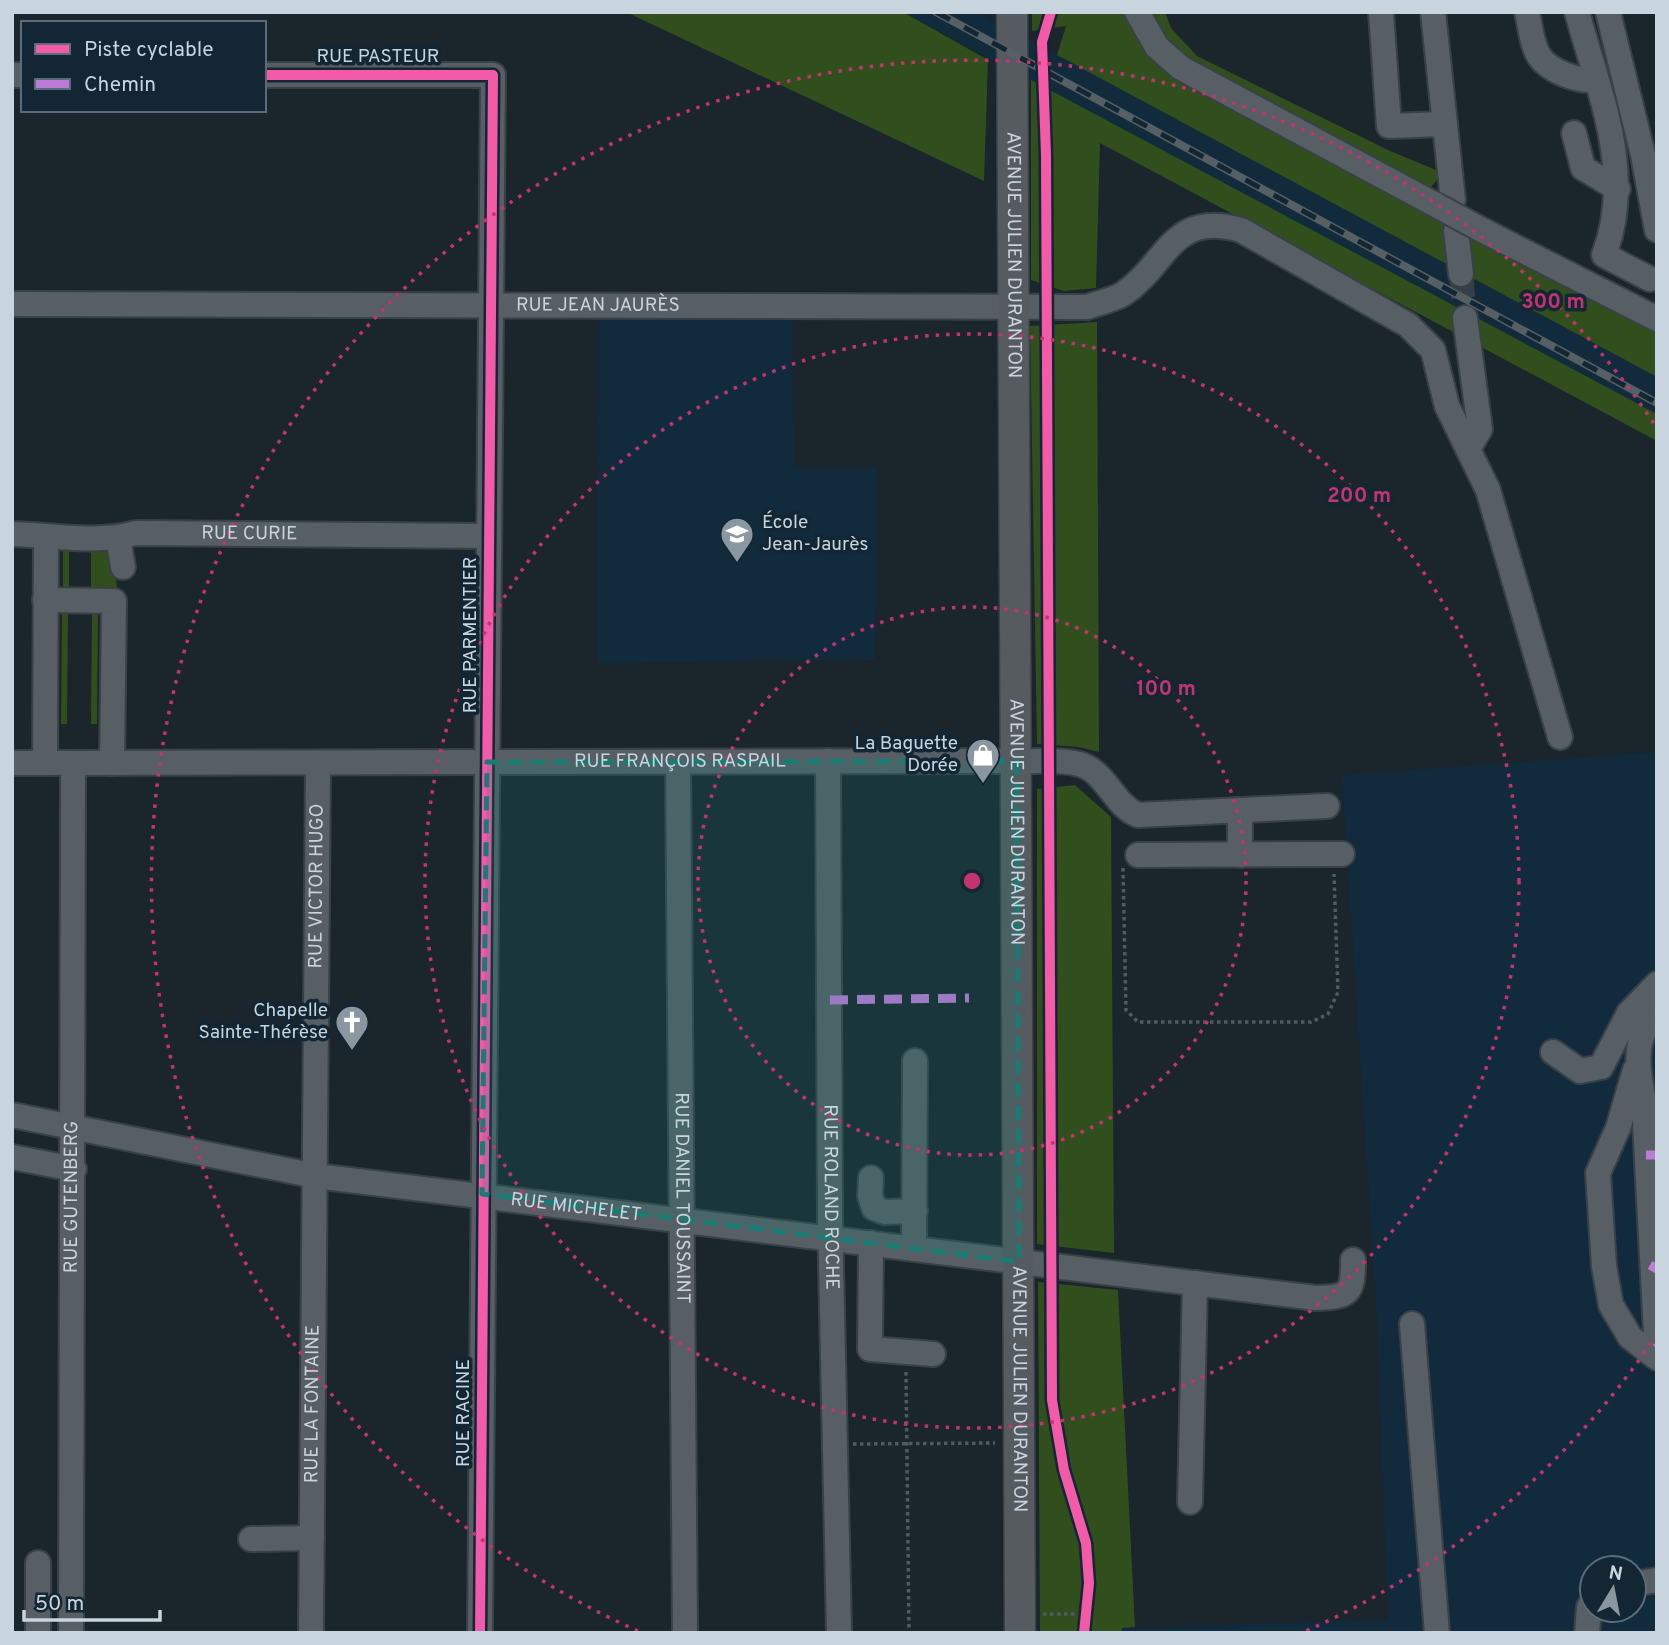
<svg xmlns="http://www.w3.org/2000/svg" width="1669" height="1645" font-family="Overpass,sans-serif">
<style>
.built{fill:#122b3c;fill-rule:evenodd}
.green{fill:#314f1d}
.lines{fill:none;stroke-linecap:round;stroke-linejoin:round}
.minor-tunnel{stroke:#343f47;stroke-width:24;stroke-dasharray:24 12;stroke-linecap:butt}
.minor-casing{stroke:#394148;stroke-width:28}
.major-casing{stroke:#394148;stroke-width:33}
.path{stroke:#525a60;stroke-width:3.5;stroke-dasharray:3.5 3.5;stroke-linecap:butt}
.minor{stroke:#575f65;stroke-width:24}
.major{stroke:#565b5f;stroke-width:30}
.rail-casing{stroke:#565f64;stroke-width:8}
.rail{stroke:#122634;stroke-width:5;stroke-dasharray:16;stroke-linecap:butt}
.minor-bridge-casing{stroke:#394148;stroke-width:28;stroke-linecap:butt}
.minor-bridge{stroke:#575f65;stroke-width:24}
.quiet{stroke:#bd7bd9;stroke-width:9;stroke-dasharray:18 9;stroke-linecap:butt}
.cycleway-casing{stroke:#122634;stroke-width:15}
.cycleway{stroke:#f35aa7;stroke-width:10}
.marked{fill:#187b74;fill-opacity:0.2;stroke:#187b74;stroke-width:5;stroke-dasharray:14 9;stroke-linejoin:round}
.ring{fill:none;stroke:#c3346f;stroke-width:3.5;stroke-dasharray:3.5 7}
.labels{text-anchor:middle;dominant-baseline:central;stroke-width:7;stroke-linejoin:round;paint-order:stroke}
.street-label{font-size:19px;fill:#c8d4de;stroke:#122634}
.poi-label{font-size:19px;fill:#c8d4de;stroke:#122634;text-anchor:end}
.centre{fill:#c3346f;stroke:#122634;stroke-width:3.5}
.ring-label{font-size:21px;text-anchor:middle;font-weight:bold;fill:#c3346f;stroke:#122634;stroke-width:7;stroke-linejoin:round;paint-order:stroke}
</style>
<rect width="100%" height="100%" fill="#1a252c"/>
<!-- built -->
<g class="built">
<polygon points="903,12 976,12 1057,55 1657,377 1657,414"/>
<polygon points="599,318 792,319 794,468 877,468 875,660 598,663"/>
<path d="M1657,752v881h-535v-5l266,-8 -11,-301 -35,-544zM1592,1568h42v42h-42z"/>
</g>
<!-- green -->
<g class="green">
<polygon points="626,12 903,12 988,60 984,181"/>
<polygon points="1032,12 1126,12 1179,80 1657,331 1657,377 1057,55 1066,26 1032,31"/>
<polygon points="1148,12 1165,12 1171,28 1197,56 1388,150 1443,173 1431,187 1189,61 1165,41"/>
<polygon points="1031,80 1657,414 1657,441 1100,143 1096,288 1064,291 1031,280"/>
<polygon points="1097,322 1099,752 1079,747 1037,744 1030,326"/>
<rect x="63" y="551" width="6" height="39"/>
<polygon points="114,551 117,590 91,590 91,552"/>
<polygon points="62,611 68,611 67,724 61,724"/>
<polygon points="92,611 98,611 97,724 91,724"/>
<polygon points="1075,785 1111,817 1114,1253 1037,1244 1037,789"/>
<polygon points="1038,1282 1118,1290 1135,1627 1122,1628 1122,1633 1040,1633"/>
</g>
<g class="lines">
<!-- minor-tunnel -->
<polyline class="minor-tunnel" points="1461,274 1465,318"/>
<defs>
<g id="minor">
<polyline points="1137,12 1157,47 1181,68 1434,204"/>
<polyline points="1381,12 1389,126 1445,124"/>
<polyline points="1433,12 1453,200"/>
<path d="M1527,12c3,13 5,33 12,44 11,16 38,25 56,24"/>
<path d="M1577,12c22,81 58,161 27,243l46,24"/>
<polyline points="1608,12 1643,155 1657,230"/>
<polyline points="12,75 23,75"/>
<polyline points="264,75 493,75 480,1633"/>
<polyline points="1574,133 1583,168 1618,189"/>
<polyline points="1482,230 1657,319"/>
<polyline points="1456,231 1461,274"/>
<path id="s1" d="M12,304l1075,3c11,-4 26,-7 36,-13 45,-30 48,-84 118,-64l167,95 25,25 14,56 41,84 72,247"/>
<polyline points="1465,318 1480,429 1468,449"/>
<path id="s2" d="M12,534c42,1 83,10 124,-1l353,3"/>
<polyline points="118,538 123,567"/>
<polyline points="45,600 114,601 112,763"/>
<path id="s3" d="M828,761l2,457 9,415"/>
<polyline points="45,762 46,538"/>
<path id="s4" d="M678,762l7,871"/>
<path id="s5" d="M12,763l1005,-2c19,1 44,-2 62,3 27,7 35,42 59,51l189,-9"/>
<polyline points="1240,810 1240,855"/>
<polyline points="1138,855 1342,854"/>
<path d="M1657,1014c-26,23 -19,58 -13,89l13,249"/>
<polyline points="1641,1022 1629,1013 1657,984"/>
<polyline points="1553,1052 1580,1071 1601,1067 1629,1013"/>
<polyline points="1635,1070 1618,1128 1598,1173 1604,1266 1611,1305 1630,1337 1657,1358"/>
<path id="s6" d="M12,1115l304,61 1000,122c34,-1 37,-5 37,-38"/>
<polyline points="12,1157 74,1169"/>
<polyline points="871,1178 870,1196 874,1208 885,1212 915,1211"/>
<polyline points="871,1243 870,1349 933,1354"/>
<polyline points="914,1249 915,1061"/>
<polyline points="1412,1324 1437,1633"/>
<polyline points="1190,1502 1195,1283"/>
<polyline points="251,1539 312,1538"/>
<polyline points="1634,1584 1657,1580"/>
<polyline points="38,1633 38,1563"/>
<path id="s7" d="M71,1633l2,-870"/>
<path id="s8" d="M311,1633l7,-869"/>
<polyline points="1587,1633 1589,1607 1592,1603"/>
</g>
<g id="major">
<path id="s9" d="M1012,12l8,1621"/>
</g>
</defs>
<!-- minor casing -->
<use href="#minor" class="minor-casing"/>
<!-- major casing -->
<use href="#major" class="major-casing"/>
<!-- path -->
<g class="path">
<polyline points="1123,868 1126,1010 1138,1022 1311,1022 1328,1014 1338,992 1334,874"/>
<polyline points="906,1372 909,1633"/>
<polyline points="853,1444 995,1443"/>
<polyline points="1043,1614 1086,1614"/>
</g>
<!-- minor -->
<use href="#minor" class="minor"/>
<!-- major -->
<use href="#major" class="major"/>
<defs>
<polyline id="rail" points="936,12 1657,403"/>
</defs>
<!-- rail casing -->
<use href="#rail" class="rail-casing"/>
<!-- rail -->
<use href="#rail" class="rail"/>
<defs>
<polyline id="minor-bridge" points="1434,204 1482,230"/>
</defs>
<!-- minor-bridge casing -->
<use href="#minor-bridge" class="minor-bridge-casing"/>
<!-- minor-bridge -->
<use href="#minor-bridge" class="minor-bridge"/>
<!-- quiet -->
<g class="quiet">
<polyline points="830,1000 969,998"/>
<polyline points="1646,1155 1657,1155"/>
<polyline points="1650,1265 1657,1269"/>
<polyline points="1656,1348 1657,1347"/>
</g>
<defs>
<g id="cycleway">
<polyline points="1051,12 1042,42 1046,155 1052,1400 1064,1470 1086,1543 1089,1583 1084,1633"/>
<polyline points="264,75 493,75 480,1633"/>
</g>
</defs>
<!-- cycleway casing -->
<use href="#cycleway" class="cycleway-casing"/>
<!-- cycleway -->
<use href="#cycleway" class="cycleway"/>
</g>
<!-- marked area -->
<path class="marked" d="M1017,761l2,501 -537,-68 5,-432z"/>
<!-- distance rings -->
<g class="ring">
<circle cx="972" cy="881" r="274"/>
<circle cx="972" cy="881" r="547"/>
<path d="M1657 1334A821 821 0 0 1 1306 1631M638 1631A821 821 0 1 1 1657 428"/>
</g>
<!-- icons -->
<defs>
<symbol id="school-pin" viewBox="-11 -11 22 30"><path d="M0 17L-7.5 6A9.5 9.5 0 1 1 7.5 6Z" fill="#8b97a0" stroke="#122634"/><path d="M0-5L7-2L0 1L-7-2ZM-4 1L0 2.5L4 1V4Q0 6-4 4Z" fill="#fff"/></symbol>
<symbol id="shop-pin" viewBox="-11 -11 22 30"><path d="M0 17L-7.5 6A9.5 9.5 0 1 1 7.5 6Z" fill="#8b97a0" stroke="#122634"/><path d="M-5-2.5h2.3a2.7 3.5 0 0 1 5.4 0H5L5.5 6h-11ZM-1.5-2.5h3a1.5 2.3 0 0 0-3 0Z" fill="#fff"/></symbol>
<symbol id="church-pin" viewBox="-11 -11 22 30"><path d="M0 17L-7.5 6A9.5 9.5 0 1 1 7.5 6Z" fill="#8b97a0" stroke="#122634"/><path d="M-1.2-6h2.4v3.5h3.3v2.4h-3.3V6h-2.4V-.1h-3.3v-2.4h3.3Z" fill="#fff"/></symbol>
</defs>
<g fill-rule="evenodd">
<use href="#school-pin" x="718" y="515" width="38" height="52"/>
<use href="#shop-pin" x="964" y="736" width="38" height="52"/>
<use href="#church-pin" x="333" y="1003" width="38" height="52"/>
</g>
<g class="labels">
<!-- street labels -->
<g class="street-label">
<text x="378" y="57">RUE PASTEUR</text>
<text stroke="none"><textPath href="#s9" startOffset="243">AVENUE JULIEN DURANTON</textPath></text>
<text stroke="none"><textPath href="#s1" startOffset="586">RUE JEAN JAURÈS</textPath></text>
<text stroke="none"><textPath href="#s2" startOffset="238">RUE CURIE</textPath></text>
<text transform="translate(471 635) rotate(-90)">RUE PARMENTIER</text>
<text stroke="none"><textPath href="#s5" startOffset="668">RUE FRANÇOIS RASPAIL</textPath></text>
<text stroke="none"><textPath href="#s9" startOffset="810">AVENUE JULIEN DURANTON</textPath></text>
<text stroke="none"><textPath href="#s8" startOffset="747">RUE VICTOR HUGO</textPath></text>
<text stroke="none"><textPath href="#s4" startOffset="436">RUE DANIEL TOUSSAINT</textPath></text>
<text stroke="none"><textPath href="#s3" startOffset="436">RUE ROLAND ROCHE</textPath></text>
<text stroke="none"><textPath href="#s7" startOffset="436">RUE GUTENBERG</textPath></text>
<text stroke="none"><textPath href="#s6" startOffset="572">RUE MICHELET</textPath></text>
<text stroke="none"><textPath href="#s9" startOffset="1377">AVENUE JULIEN DURANTON</textPath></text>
<text stroke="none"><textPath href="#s8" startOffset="229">RUE LA FONTAINE</textPath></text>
<text transform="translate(464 1413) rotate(-90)">RUE RACINE</text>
</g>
<!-- poi labels -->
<g class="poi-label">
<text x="762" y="523" text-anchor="start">École<tspan x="762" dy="22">Jean-Jaurès</tspan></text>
<text x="958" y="744">La Baguette<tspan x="958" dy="22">Dorée</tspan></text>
<text x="328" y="1011">Chapelle<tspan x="328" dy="22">Sainte-Thérèse</tspan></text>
</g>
</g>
<circle cx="972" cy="881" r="10" class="centre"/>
<g class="ring-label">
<text x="1553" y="308">300 m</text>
<text x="1359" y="502">200 m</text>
<text x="1166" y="695">100 m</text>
</g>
<!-- border -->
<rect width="1669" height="1645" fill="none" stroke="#c8d4de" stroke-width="28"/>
<!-- legend -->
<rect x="21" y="21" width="245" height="91" fill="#122634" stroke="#5b6c78" stroke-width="2"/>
<rect x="35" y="44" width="35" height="10" fill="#f35aa7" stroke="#5b6c78" stroke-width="2"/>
<text x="84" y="56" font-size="21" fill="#c8d4de">Piste cyclable</text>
<rect x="35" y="79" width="35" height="10" fill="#bd7bd9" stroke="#5b6c78" stroke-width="2"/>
<text x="84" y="91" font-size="21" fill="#c8d4de">Chemin</text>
<!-- north arrow -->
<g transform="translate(1613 1589) rotate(10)"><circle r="33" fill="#122634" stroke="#5b6c78" stroke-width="2"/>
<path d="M0-5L12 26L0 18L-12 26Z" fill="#8b97a0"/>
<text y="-10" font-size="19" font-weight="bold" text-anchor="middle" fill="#c8d4de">N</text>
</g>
<!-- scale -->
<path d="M24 1610v10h136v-10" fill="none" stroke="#c8d4de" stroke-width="3.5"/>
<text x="35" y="1610" font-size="21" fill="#c8d4de" stroke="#122634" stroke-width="5" paint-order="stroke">50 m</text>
</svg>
